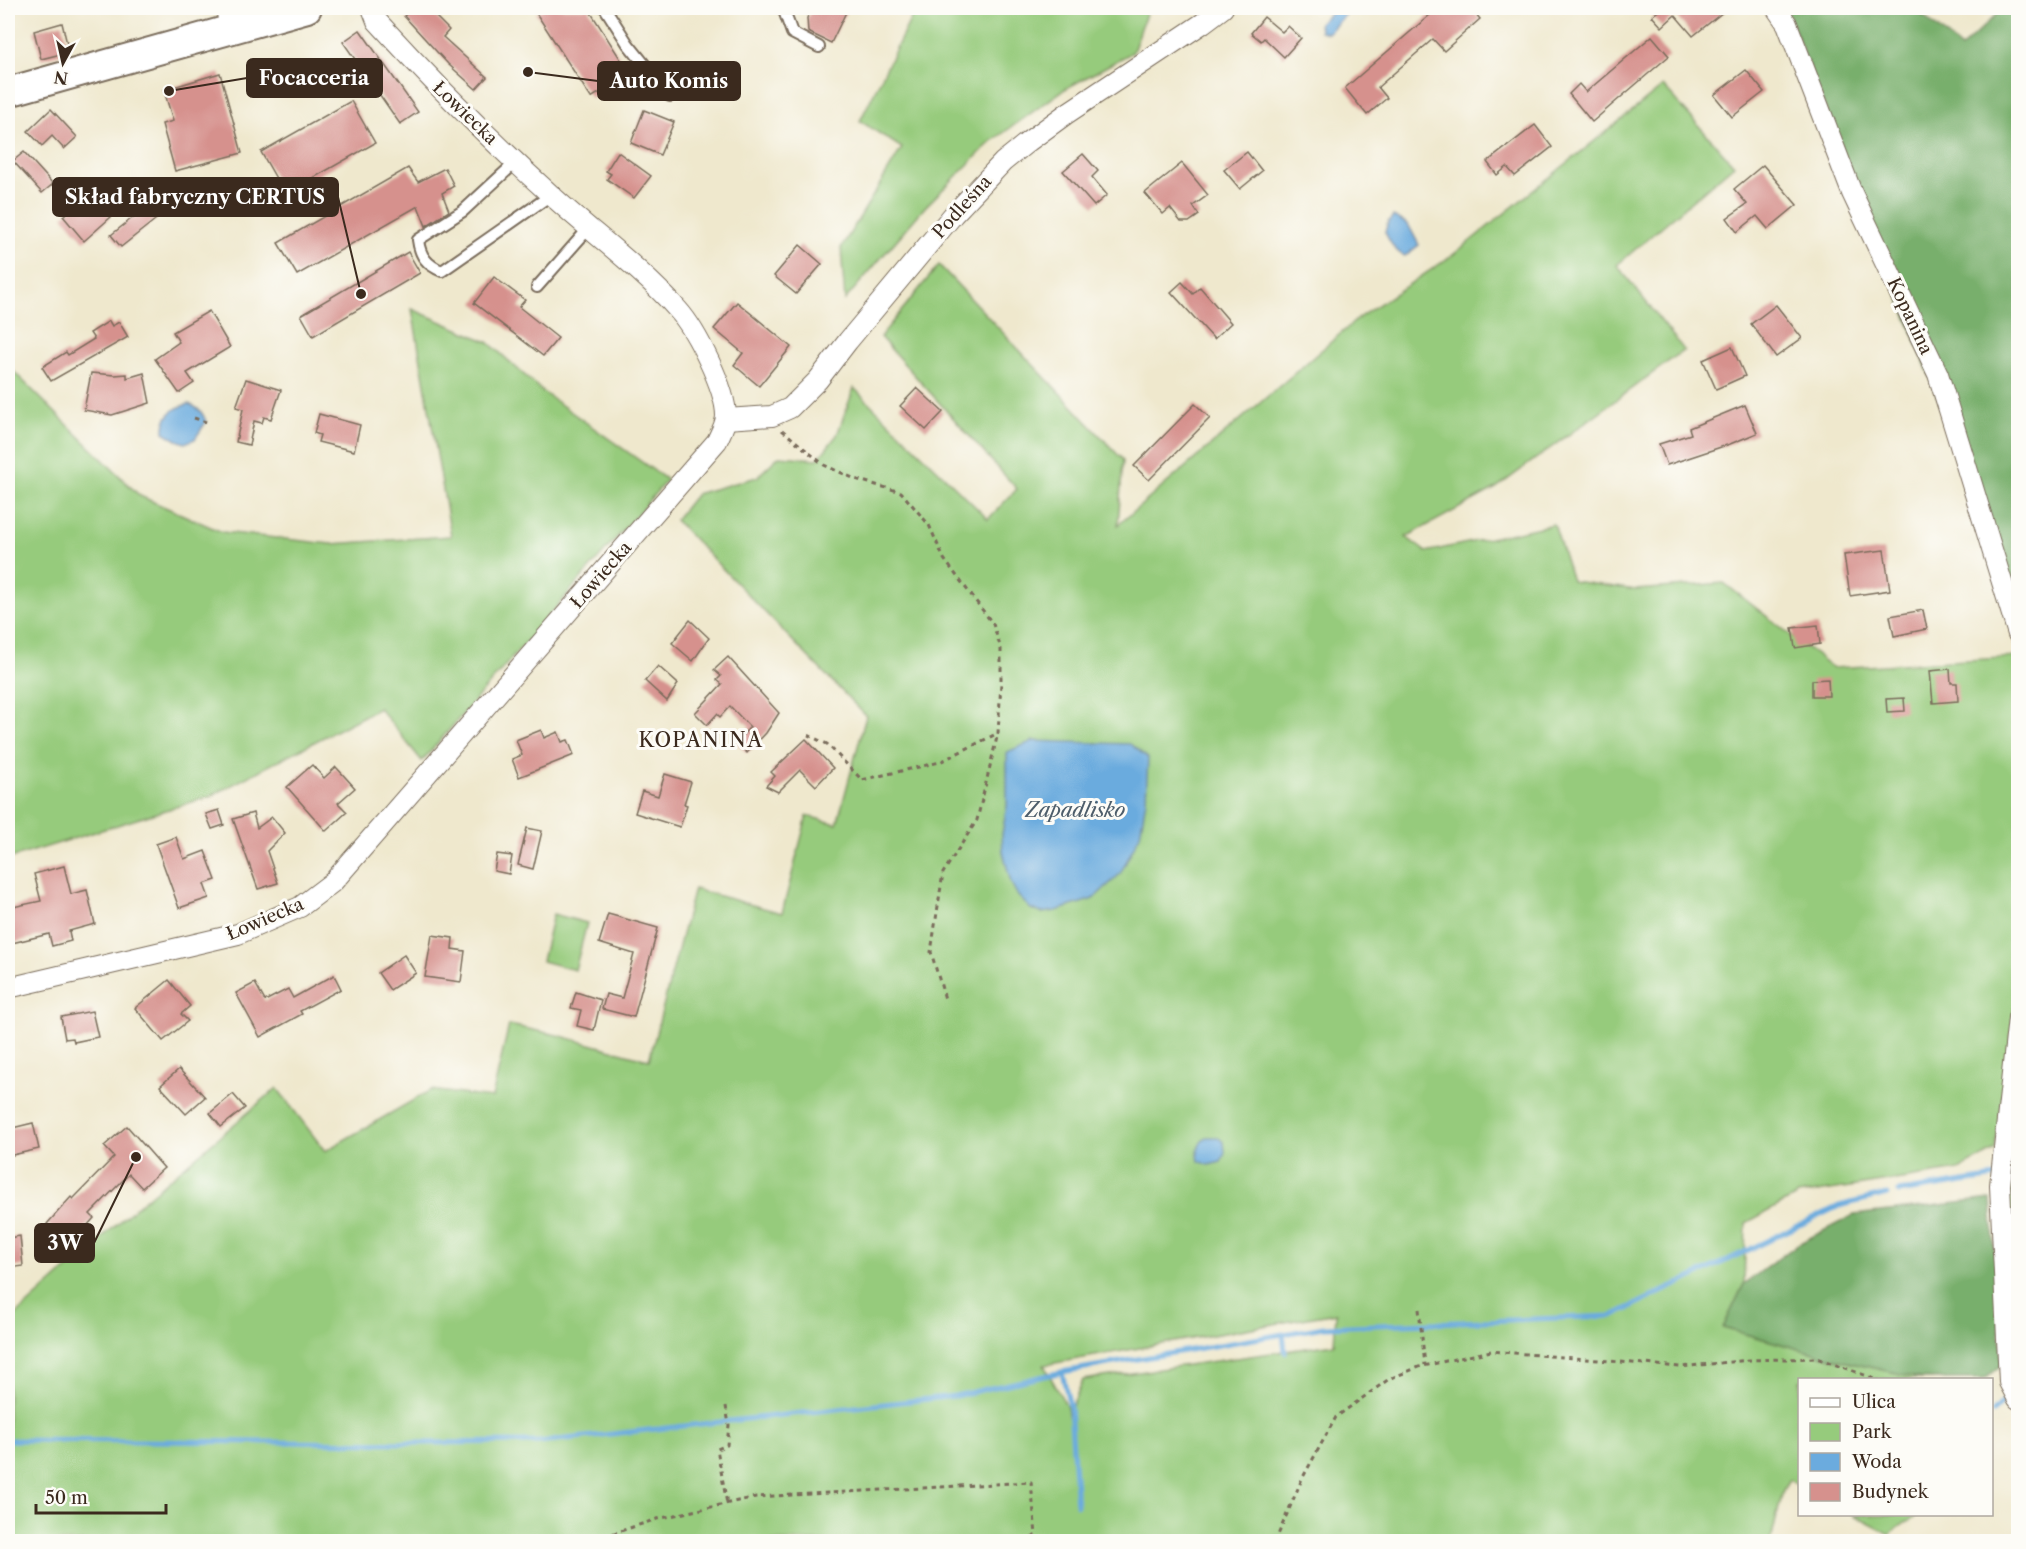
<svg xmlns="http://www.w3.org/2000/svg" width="2026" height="1549" font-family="'Libre Caslon Text',serif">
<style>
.green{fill:#96cb7c;stroke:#687a4d;stroke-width:1.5;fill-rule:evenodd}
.forest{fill:#78af6c;stroke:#5a6c45;stroke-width:1.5}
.water{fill:#6babde;stroke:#536a7e;stroke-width:1.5}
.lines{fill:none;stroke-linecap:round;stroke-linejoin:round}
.stream{stroke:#6babde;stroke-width:5}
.building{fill:#d6918d}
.lane-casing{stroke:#7a6c5b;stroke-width:14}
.street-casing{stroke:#7a6c5b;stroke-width:22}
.secondary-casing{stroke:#7a6c5b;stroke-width:32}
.path{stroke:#7a6c5b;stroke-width:3;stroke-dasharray:4.5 4.5;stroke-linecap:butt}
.lane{stroke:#fff;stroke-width:10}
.street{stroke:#fff;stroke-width:20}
.secondary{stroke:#fff;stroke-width:28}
.labels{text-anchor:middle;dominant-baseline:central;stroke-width:6;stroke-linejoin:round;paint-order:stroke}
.street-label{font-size:18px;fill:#3b2a1e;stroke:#fdfcf7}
.neighbourhood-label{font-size:20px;letter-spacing:1.5px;fill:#3b2a1e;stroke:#fdfcf7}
.water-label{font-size:20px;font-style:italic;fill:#4e5e6b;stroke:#fdfcf7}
.leader{fill:none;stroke:#3b2a1e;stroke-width:2}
.callout-dot{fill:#3b2a1e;stroke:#fdfcf7;stroke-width:2}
.callout{fill:#3b2a1e;stroke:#3b2a1e;stroke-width:2}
.callout-label{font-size:20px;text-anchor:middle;font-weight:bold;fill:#fff}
</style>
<rect width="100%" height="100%" fill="#fdfcf7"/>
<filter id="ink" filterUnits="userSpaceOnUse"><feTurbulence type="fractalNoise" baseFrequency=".0167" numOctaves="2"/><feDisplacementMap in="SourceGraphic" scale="12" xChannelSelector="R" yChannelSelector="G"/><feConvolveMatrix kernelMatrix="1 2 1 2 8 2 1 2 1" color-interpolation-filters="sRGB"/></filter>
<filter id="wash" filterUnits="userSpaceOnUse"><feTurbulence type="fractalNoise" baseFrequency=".008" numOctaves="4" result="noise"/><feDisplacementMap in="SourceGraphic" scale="24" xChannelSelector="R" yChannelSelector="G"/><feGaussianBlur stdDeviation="1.35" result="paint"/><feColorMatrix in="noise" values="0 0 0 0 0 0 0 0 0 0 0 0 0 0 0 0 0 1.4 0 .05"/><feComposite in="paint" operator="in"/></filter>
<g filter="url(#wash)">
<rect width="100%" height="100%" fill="#efe8cd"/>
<!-- green -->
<g class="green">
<polygon points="916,8 1148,8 1133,52 1065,89 992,141 925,207 845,300 841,248 902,148 860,121"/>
<path d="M1663,86l71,79 -117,100 67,85 -188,138 -90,49 20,15 128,-28 18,57 64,9 88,-7 109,85 185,-11v325l-23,168 -36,20 -161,25 -52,28 -2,61 -21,44 124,34 76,17 -123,1 -1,105 -10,-5 -6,10 -12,51 -1763,1v-222l9,-6 118,-106 142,-120 48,63 106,-61 61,8 17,-73 48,10 92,25 45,-171 88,24 25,-97 30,8 29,-108 -191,-196 21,-26 61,-17 22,-21 39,3 19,-24 17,-47 134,131 29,-30 -137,-152 59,-72 184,195 -5,65 243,-209 88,-58zM1336,1313l-2,31 -251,36 -15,35 -1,-8 -23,-42z"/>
<polygon points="412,309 488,342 543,392 667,480 422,761 379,708 211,796 8,859 8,366 140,496 222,532 331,544 451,536"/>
<polygon points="553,914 587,923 575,970 542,961"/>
<polygon points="2018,1084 2018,1381 2007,1183"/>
<polygon points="1853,1515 1917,1514 1917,1515 1889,1534"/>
</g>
<!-- forest -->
<g class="forest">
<polygon points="1786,8 1923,8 1921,14 1961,48 2003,8 2018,8 2018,603"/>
<polygon points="1991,1199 2002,1365 1985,1379 1923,1379 1847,1362 1723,1328 1744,1284 1798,1244 1854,1215"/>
</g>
<!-- water -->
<g class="water">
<polygon points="1336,8 1345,8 1347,13 1328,33 1320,31 1319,23"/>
<path d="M1393,216l15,8 11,21 -14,11c-9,-3 -16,-15 -20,-24l3,-10z"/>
<path d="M189,404c9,4 14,8 17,18l-11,17 -10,4 -8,-3 -13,-8c-1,-16 10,-25 25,-28z"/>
<polygon points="1033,741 1130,744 1148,758 1146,800 1140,835 1120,874 1093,899 1056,911 1042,913 1031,909 1018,896 1011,883 1003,852 1002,834 1007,806 1007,752"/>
<path d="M1206,1137h11l7,5 1,11 -4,9 -12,3 -10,-4c-2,-10 -1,-17 7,-24z"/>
</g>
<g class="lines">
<!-- stream -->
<g class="stream">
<polyline points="2005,1176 2018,1174"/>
<polyline points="1899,1192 1996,1177"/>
<polyline points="1283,1333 1285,1352"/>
<polyline points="1062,1372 1070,1407 1077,1505"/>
<polyline points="1992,1413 2012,1393"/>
<polyline points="8,1440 416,1443 539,1442 955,1396 1062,1372 1324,1327 1612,1316 1839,1206 1887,1194"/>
</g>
</g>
<g id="blocks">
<!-- building -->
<g class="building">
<polygon points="413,8 427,8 449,30 443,37 487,77 476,89 448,64 404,16"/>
<polygon points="544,8 588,8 630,74 591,98 536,13"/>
<polygon points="813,8 848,8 831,43 808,32 807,18"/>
<polygon points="1438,8 1471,8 1480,19 1444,51 1433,39 1378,87 1387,98 1367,115 1345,88"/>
<polygon points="1662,8 1728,8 1693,36 1675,15 1662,27 1652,16"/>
<polygon points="1264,17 1282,32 1288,26 1301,38 1284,57 1264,38 1261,41 1251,33"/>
<polygon points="62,23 69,52 41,59 34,31"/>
<polygon points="360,30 418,112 400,124 343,42"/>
<polygon points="1652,36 1669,56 1592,122 1569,94 1579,84 1586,92"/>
<polygon points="1746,70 1764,92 1732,117 1714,95"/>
<polygon points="220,73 242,153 175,171 162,124 173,121 164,90"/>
<polygon points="351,101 375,143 285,194 261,152"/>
<polygon points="51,109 77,137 64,149 52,136 42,146 28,131"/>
<polygon points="644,110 674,122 660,155 631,143"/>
<polygon points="1535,125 1552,147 1515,176 1507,167 1497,175 1487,162"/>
<polygon points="24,152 53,184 42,193 13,161"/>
<polygon points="618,152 651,176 634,198 607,179 611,174 606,171"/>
<polygon points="1247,152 1262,171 1240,189 1224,170"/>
<polygon points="1083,154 1098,171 1092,177 1107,195 1094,206 1063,171"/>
<polygon points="1182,163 1208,195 1193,206 1199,215 1189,222 1181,222 1170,208 1163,214 1145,193"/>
<polygon points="1763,165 1797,205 1768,229 1757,216 1737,232 1727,218 1747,204 1734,189"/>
<polygon points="408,168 418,182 445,168 454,186 442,193 449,211 426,226 418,206 297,275 278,243"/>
<polygon points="89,193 111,217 84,241 63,216"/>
<polygon points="155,200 165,212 121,247 111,235"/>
<polygon points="800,245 822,264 796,294 774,276"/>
<polygon points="408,252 420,273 313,336 301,315"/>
<polygon points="494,277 525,300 519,307 558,338 543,356 474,303"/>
<polygon points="1182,282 1193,294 1200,287 1231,323 1214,339 1171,292"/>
<polygon points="737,302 791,347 759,386 734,365 743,353 714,329"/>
<polygon points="1776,305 1802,338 1776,357 1751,324"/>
<polygon points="209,311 230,347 187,373 194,383 179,393 155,359 179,342 173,332"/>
<polygon points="109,321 112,326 119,322 128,337 51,381 42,367 66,352 68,355 94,339 90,333"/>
<polygon points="1732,347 1745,376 1716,389 1703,360"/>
<polygon points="91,373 115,375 127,374 127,378 144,373 150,403 112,415 84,410"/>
<polygon points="246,379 281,390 271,419 264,417 262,423 254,421 249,445 236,442 243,409 236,407"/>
<polygon points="917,388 943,412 926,430 900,406"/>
<polygon points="1195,404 1210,418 1149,480 1134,466"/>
<polygon points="1745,405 1757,433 1730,444 1667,465 1659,444 1691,434 1689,428"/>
<polygon points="319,414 360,425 354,451 318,442 320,435 314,433"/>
<polygon points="1884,550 1890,590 1850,596 1844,555"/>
<polygon points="1923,610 1927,629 1894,636 1890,616"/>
<polygon points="690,620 709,638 693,661 672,643"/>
<polygon points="1818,625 1820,644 1795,648 1792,628"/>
<polygon points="728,657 779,713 766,733 747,753 736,742 750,727 730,706 720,717 717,714 707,725 695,713 722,684 717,680 721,676 714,670"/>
<polygon points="658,666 678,684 667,701 645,681"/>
<polygon points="1950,669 1951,683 1957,683 1958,701 1933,703 1930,671"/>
<polygon points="1828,679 1829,696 1812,696 1812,680"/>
<polygon points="1904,698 1905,711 1887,712 1886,699"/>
<polygon points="541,730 544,738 558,732 562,742 568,740 574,755 519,777 512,759 522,755 516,740"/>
<polygon points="806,739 833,768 816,786 800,770 778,792 766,786 775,776 771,772"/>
<polygon points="312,765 324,778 336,767 355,788 338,803 347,812 326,831 287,787"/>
<polygon points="665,774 691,782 684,804 687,805 680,827 635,813 642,791 658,796"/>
<polygon points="219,810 224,825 212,829 206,814"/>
<polygon points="253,813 257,828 272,817 285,833 267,851 278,883 258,889 233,819"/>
<polygon points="527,828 542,831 533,869 518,865"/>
<polygon points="176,837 184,859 205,851 216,880 204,884 209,898 179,908 156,844"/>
<polygon points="497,854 512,856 509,874 494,871"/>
<polygon points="64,866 71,894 87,890 95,924 69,931 71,941 52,946 49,934 8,944 8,908 41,901 34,874"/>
<polygon points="608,914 658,928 634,1017 602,1009 606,994 622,998 634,954 599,943"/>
<polygon points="432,935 453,938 452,949 465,951 461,982 425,977"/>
<polygon points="404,955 416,973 390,990 378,973"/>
<polygon points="334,975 341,989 300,1011 302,1014 260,1037 236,993 255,983 265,1001 288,989 293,998"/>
<polygon points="169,980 190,1006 181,1014 188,1021 163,1041 135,1008"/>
<polygon points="576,992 601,1000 594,1030 577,1026 581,1010 571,1008"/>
<polygon points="92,1011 98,1037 74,1042 73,1038 65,1039 61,1017"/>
<polygon points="179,1069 205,1097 186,1114 160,1086"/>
<polygon points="233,1094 245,1108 221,1127 210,1113"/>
<polygon points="33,1123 39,1149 8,1156 8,1129"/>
<polygon points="127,1126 164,1168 142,1188 129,1174 90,1214 94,1218 70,1245 47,1224 71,1197 73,1199 114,1157 104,1146"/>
<polygon points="20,1236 23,1266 8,1268 8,1238"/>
</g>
</g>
</g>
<g filter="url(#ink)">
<use href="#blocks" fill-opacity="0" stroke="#7a6c5b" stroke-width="1.5"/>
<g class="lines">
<defs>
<g id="lane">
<polyline points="605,8 628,44 670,96"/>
<polyline points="783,8 792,33 819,47"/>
<path d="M516,162l-53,49 -45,29c2,16 9,25 24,31l109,-76"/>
<polyline points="537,287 589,228"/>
</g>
<g id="street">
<polyline points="226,8 230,29"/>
<polyline points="1776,8 1787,24 1852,193 1938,374 2018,634"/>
<polyline points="726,419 772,416 790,408 818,380 848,341 953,215 1003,162 1029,141 1066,114 1203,23 1223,8"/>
<path d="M8,988l230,-54 62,-27 33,-25 384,-441c3,-7 9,-17 9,-25 0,-27 -30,-86 -48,-106 -38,-43 -86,-77 -128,-116 -61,-55 -118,-113 -173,-173l-5,-13"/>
<polyline points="2018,1018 2000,1185 2009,1382 2018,1399"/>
</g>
<polyline id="secondary" points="8,92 307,8"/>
</defs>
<!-- lane casing -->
<use href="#lane" class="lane-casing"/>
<!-- street casing -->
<use href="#street" class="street-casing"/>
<!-- secondary casing -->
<use href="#secondary" class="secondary-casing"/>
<!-- path -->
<g class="path">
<polyline points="8,9 13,8"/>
<polyline points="194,418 206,422"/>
<polyline points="782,430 824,465 855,479 901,492 929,525 944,559 993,624 1001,649 1001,683 998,733 977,820 943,873 931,952 945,999"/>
<polyline points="808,735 827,744 862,780 940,762 998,733"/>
<polyline points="1419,1309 1425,1365"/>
<polyline points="726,1406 729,1425 727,1445 717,1449 727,1504"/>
<polyline points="587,1542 657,1519 756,1497 1031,1482 1036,1535 1027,1542"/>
<polyline points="1275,1542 1302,1479 1336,1417 1389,1379 1419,1367 1491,1351 1680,1367 1750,1360 1817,1358 1878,1380"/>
</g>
<!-- lane -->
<use href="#lane" class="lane"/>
<!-- street -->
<use href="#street" class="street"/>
<!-- secondary -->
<use href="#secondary" class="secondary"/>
</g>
</g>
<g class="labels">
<!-- street labels -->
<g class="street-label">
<text transform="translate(465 113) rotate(44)">Łowiecka</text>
<text transform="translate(962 207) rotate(-48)">Podleśna</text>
<text transform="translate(1910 316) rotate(65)">Kopanina</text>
<text transform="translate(601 575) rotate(-49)">Łowiecka</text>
<text transform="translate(265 919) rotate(-23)">Łowiecka</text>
</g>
<!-- neighbourhood labels -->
<g class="neighbourhood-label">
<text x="701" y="740">KOPANINA</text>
</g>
<!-- water labels -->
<g class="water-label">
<text x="1075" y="810">Zapadlisko</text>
</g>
</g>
<!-- callouts -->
<path class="leader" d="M169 91L247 78M528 72L598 81M361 294L338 197M136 1157L94 1243"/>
<g class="callout-dot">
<circle cx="169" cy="91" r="6"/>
<circle cx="528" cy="72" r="6"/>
<circle cx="361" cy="294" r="6"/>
<circle cx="136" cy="1157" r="6"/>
</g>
<g class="callout">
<rect x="247" y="59" width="135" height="38" rx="6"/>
<rect x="598" y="62" width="142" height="38" rx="6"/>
<rect x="53" y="178" width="285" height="38" rx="6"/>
<rect x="35" y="1224" width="59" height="38" rx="6"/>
</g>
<g class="callout-label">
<text x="314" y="85">Focacceria</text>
<text x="669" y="88">Auto Komis</text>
<text x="195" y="204">Skład fabryczny CERTUS</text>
<text x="65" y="1250">3W</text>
</g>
<!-- margin -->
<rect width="2026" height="1549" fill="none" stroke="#fdfcf7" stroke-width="30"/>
<!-- legend -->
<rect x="1798" y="1378" width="195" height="138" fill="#fdfcf7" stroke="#afa8a0" stroke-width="1.5"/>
<rect x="1810" y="1398" width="30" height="9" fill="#ffffff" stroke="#afa8a0" stroke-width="1.5"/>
<text x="1852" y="1408" font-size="18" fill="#3b2a1e">Ulica</text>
<rect x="1810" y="1423" width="30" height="18" fill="#96cb7c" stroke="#afa8a0" stroke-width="1.5"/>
<text x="1852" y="1438" font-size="18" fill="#3b2a1e">Park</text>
<rect x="1810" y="1453" width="30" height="18" fill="#6babde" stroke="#afa8a0" stroke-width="1.5"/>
<text x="1852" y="1468" font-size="18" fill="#3b2a1e">Woda</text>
<rect x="1810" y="1483" width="30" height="18" fill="#d6918d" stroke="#afa8a0" stroke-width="1.5"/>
<text x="1852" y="1498" font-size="18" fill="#3b2a1e">Budynek</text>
<!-- north arrow -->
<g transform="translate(63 63) rotate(188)" stroke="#fdfcf7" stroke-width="4.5" paint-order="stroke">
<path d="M0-4.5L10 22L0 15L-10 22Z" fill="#3b2a1e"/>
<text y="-9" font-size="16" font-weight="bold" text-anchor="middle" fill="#3b2a1e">N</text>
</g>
<!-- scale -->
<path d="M36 1504v9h130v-9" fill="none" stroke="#3b2a1e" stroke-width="3"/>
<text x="45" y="1504" font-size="18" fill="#3b2a1e" stroke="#fdfcf7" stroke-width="4.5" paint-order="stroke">50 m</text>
</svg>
